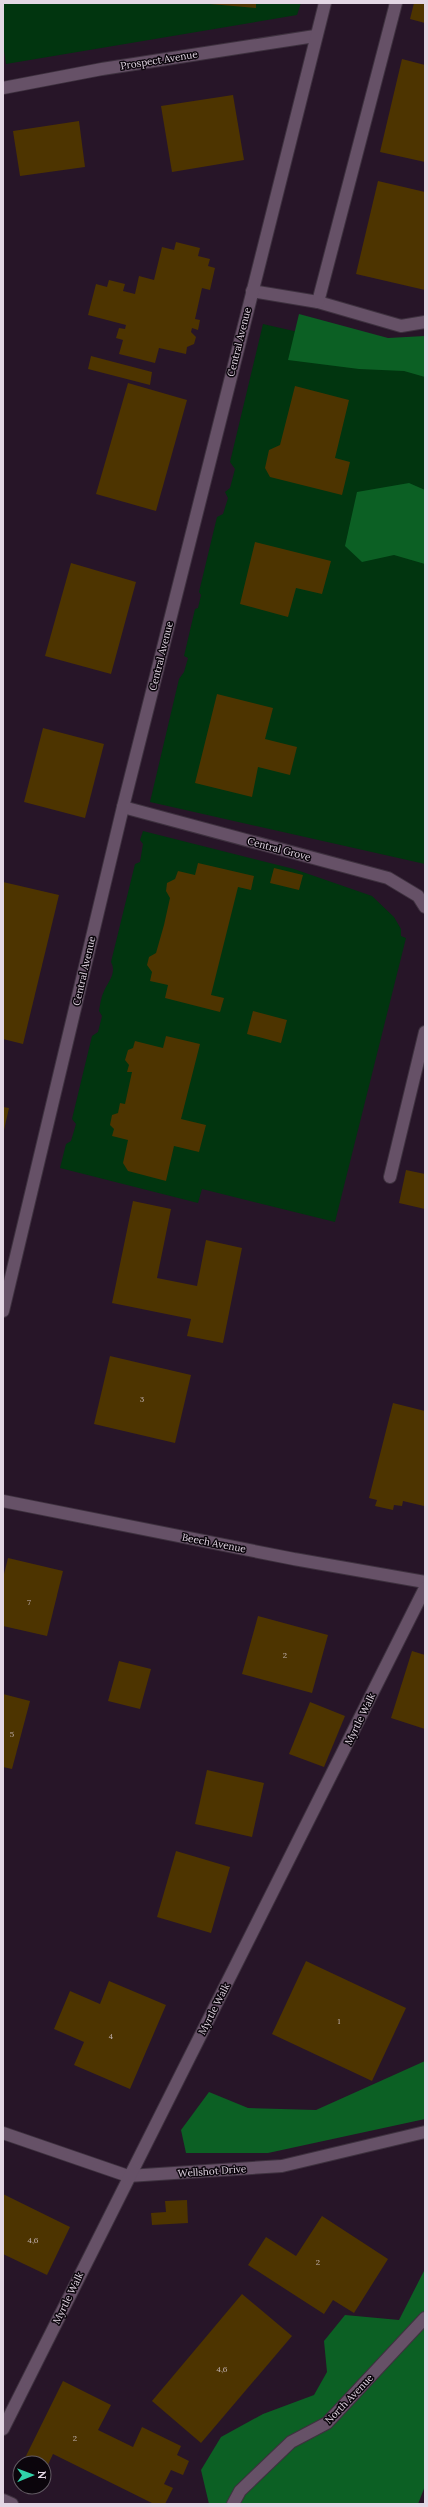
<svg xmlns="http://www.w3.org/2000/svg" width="428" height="2507" font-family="Lora,serif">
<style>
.green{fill:#01350f}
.forest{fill:#0c6024}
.building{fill:#4d3400}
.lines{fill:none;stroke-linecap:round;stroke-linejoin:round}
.minor-casing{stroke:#3e313f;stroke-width:14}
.minor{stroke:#665167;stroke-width:12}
.labels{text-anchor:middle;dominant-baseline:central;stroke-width:3;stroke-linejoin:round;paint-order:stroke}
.number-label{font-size:8px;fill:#beaeab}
.street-label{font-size:10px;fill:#e3d7e4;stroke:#0b050c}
</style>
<rect width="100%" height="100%" fill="#271528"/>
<!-- green -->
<g class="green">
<polygon points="3,3 301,3 297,15 6,64 3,44"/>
<polygon points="263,324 425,361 425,864 150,802 179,679 184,672 188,658 184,656 195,609 198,608 201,595 199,592 217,517 223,514 228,498 225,492 230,488 235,469 230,462"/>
<path d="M143,831l151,38 78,27 22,21 7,12v7l5,2 -71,284 -133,-33 -4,14 -138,-35 6,-24 5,-3 5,-17 -4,-5 20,-83 6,-4 4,-16 -3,-5c1,-6 2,-14 5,-20 4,-9 13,-18 7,-29l24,-98 5,-2 3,-18 -3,-4z"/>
</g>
<!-- forest -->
<g class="forest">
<polygon points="299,314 388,338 425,336 425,377 404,371 359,369 288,360"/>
<polygon points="409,483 425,490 425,564 394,555 362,562 345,546 357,492"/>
<polygon points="425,2061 425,2119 268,2153 186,2153 181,2130 209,2092 248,2108 316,2110"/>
<polygon points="425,2269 425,2486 418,2504 209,2504 201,2470 221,2437 263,2414 314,2395 327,2372 324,2341 345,2315 399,2320"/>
</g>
<!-- building -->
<g class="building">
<polygon points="210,3 256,3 256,8 210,4"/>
<polygon points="414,3 425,3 425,23 410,19"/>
<polygon points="402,59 425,65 425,162 380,152"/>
<polygon points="233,95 244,160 172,172 161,106"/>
<polygon points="79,121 85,167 20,176 13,131"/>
<polygon points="378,181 425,192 425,290 356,274"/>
<polygon points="176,242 200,248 198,256 210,259 208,266 215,268 210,290 202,288 195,319 200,320 198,330 192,328 191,332 196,337 194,344 187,347 186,354 159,348 155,363 119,354 123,340 116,338 119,328 125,329 126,325 88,315 96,284 107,287 109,280 125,284 123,291 135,294 139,276 154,280 162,247 174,250"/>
<polygon points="91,356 152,372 150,385 88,369"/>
<polygon points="128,383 187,400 156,511 96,494"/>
<polygon points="295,386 349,400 335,458 350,462 342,495 270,477 265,468 269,450 280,445"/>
<polygon points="255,542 331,561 322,594 296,588 288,617 240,604"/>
<polygon points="71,563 136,582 111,674 45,656"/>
<polygon points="217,694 273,708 265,739 297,747 290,775 258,767 252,797 195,783"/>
<polygon points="43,728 104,744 85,818 24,802"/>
<polygon points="198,863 254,876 251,890 238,887 211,995 224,998 220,1012 165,998 168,985 150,981 152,972 147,965 149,957 156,953 164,925 170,898 166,891 167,883 175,879 178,871 195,875"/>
<polygon points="274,868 303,875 299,890 270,883"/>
<polygon points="3,882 59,895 23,1044 3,1039"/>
<polygon points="253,1011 287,1020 281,1043 247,1034"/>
<polygon points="166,1036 200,1044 181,1119 206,1125 199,1152 174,1146 166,1181 128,1171 123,1163 128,1140 112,1136 114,1129 110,1125 112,1115 118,1113 120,1103 125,1104 132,1072 127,1072 129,1065 125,1060 128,1050 133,1048 135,1041 163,1048"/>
<polygon points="3,1107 9,1108 4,1130 3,1130"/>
<polygon points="406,1170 425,1174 425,1209 399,1203"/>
<polygon points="133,1201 171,1209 157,1278 197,1286 206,1240 242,1248 223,1343 187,1336 191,1319 112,1303"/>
<polygon points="110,1356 191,1375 175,1443 94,1424"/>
<polygon points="393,1403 425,1411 424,1506 403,1501 402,1506 394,1505 393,1510 375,1506 377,1500 369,1498"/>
<polygon points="8,1558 63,1571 47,1636 3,1626 3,1578"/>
<polygon points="258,1616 328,1635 312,1693 242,1674"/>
<polygon points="412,1651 425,1655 425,1729 391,1718"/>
<polygon points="119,1661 151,1669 140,1709 108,1701"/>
<polygon points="3,1694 30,1701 12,1769 3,1767"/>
<polygon points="310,1702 345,1716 324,1767 289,1754"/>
<polygon points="207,1770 264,1783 252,1837 195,1824"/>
<polygon points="176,1851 230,1867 211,1933 157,1917"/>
<polygon points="306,1961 406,2008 372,2081 272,2034"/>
<polygon points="109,1981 166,2005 130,2089 74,2065 84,2042 54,2029 70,1991 100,2004"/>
<polygon points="3,2194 70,2227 47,2275 3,2254"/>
<polygon points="187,2200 188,2223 152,2225 151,2213 166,2212 165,2201"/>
<polygon points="322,2216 388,2259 354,2313 333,2300 324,2314 248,2265 266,2237 296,2256"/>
<polygon points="242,2294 292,2336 201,2443 152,2401"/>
<polygon points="63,2381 111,2405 98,2430 133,2447 142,2427 181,2446 177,2455 189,2461 183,2475 171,2470 164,2484 173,2488 165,2504 154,2504 53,2454 46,2469 44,2463 35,2463 25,2458"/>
</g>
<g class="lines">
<defs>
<g id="minor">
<polyline points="3,88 102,69 315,36"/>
<polyline points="252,291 318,302 401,326 425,322"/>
<polyline points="318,302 396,3"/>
<polyline points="123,807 388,878 418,896 425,907"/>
<polyline points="390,1177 425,1032"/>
<polyline points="3,1311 123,807 325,3"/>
<polyline points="3,1501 294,1559 425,1582"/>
<polyline points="3,2133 128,2176 282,2166 425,2132"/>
<polyline points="3,2429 425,1588"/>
<polyline points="3,2500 12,2504"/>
<polyline points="233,2504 240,2491 291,2442 327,2423 425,2318"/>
</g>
</defs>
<!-- minor casing -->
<use href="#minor" class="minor-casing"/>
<!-- minor -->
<use href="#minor" class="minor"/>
</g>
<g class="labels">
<!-- number labels -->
<g class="number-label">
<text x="142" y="1399">3</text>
<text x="29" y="1602">7</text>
<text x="285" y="1655">2</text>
<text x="12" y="1734">5</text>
<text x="339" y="2021">1</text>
<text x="111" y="2036">4</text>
<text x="33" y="2240">4,6</text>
<text x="318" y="2262">2</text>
<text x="222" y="2369">4,6</text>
<text x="75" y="2438">2</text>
</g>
<!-- street labels -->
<g class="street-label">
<text transform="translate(159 60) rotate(-9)">Prospect Avenue</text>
<text transform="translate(239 342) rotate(-76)">Central Avenue</text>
<text transform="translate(161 656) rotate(-76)">Central Avenue</text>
<text transform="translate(279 849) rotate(15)">Central Grove</text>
<text transform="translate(84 971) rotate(-77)">Central Avenue</text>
<text transform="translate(214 1543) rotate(11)">Beech Avenue</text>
<text transform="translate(360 1719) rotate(-64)">Myrtle Walk</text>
<text transform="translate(214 2009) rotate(-63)">Myrtle Walk</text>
<text transform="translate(212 2171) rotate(-4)">Wellshot Drive</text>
<text transform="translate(68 2298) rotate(-64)">Myrtle Walk</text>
<text transform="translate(349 2399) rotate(-46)">North Avenue</text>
</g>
</g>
<!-- border -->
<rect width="428" height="2507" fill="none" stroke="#e3d7e4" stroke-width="8"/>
<!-- north arrow -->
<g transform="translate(32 2475) rotate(89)"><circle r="19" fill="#0b050c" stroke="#615962"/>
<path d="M0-3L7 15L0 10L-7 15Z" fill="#30d4aa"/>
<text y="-6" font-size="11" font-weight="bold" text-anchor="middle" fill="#e3d7e4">N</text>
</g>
</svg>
